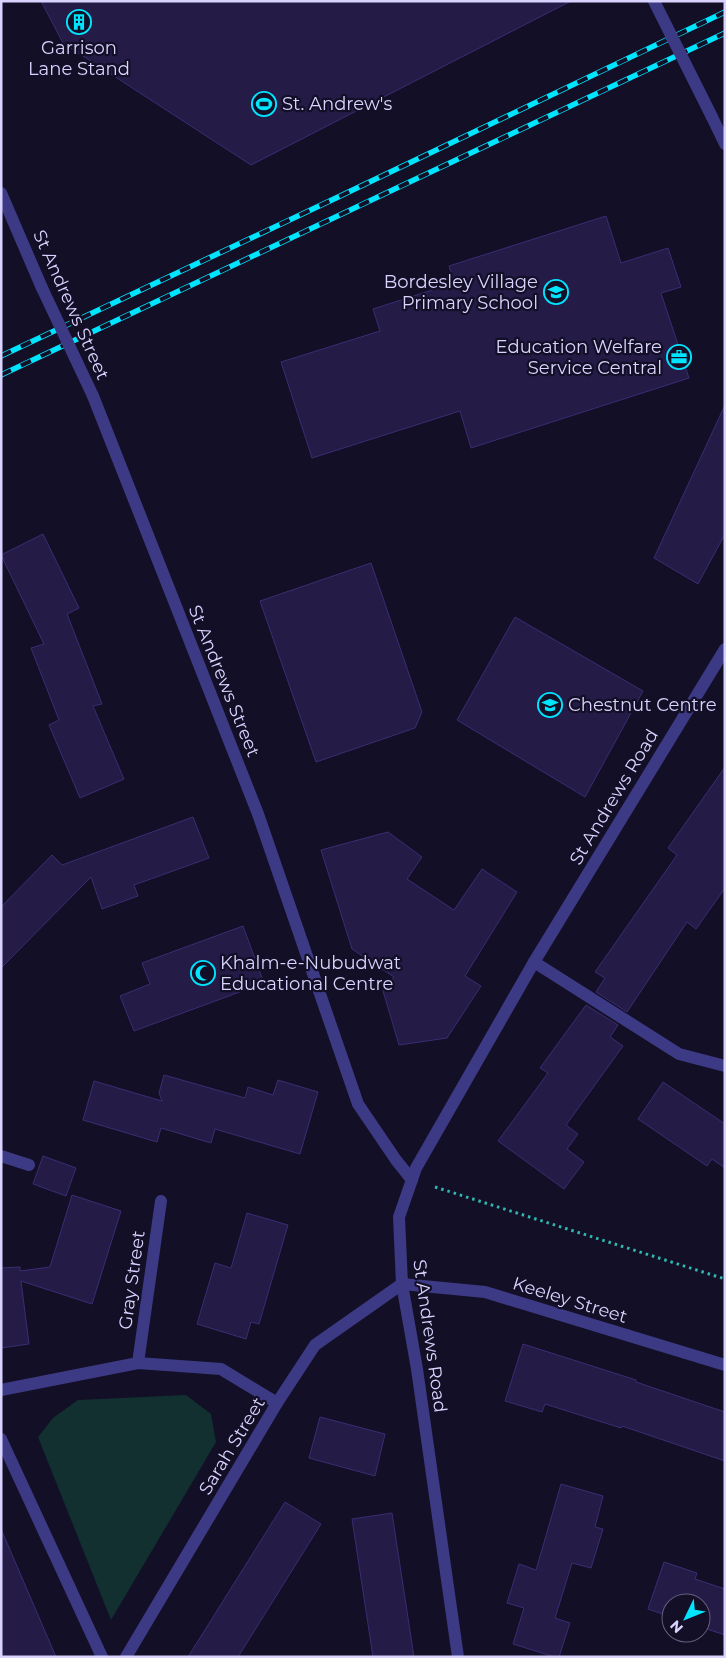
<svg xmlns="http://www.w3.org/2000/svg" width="726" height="1658" font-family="Montserrat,sans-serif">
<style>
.green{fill:#12302f}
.building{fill:#241b47;stroke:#3b2d73}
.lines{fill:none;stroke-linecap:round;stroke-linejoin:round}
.path{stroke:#2fb8b0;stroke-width:3;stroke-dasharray:2.5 4;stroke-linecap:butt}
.minor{stroke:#3d3a85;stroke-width:12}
.rail-casing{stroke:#00e5ff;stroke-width:5.5}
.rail{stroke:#130f26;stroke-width:4;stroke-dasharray:11;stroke-linecap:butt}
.minor-bridge{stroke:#3d3a85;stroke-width:12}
.labels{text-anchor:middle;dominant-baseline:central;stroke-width:4.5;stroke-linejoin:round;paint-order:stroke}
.poi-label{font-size:18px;fill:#d9d4ff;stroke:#130f26;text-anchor:start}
.street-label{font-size:18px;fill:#d9d4ff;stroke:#130f26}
</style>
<rect width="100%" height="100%" fill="#130f26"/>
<!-- green -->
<polygon class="green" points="186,1395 211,1414 216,1442 111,1620 38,1437 53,1418 78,1400"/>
<!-- building -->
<g class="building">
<polygon points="41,1 571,1 251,165 63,43"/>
<polygon points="606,216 621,263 668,248 681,287 661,293 689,378 471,448 460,411 312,458 281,362 380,331 373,309 454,283 449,266"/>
<polygon points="725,405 725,534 698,584 654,558"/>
<polygon points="43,534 79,608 67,614 102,704 93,706 124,779 80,798 49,725 59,720 31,648 44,644 1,555"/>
<polygon points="371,563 422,712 415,728 316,762 260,601"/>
<polygon points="515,617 643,691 585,797 457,720"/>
<polygon points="725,767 725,888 696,929 687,922 627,1012 596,992 605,978 595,972 677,855 668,848"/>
<polygon points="193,817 209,858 134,885 138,896 102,909 91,877 1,968 1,907 52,855 62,865"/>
<polygon points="388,832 422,857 407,879 454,910 482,869 517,892 465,976 481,986 447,1038 399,1045 383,991 394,977 352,949 321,850"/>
<polygon points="243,926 264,983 134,1031 120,996 150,984 142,963"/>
<polygon points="586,1005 618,1025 610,1037 623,1046 566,1125 578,1134 567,1149 584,1162 564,1189 498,1141 548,1073 540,1068"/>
<polygon points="164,1075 245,1098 248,1087 273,1095 278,1080 318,1092 300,1154 215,1129 211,1143 161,1128 157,1142 83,1120 94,1081 162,1101 159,1093"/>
<polygon points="663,1082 725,1124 725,1168 712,1159 707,1166 638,1119"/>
<polygon points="43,1156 76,1168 66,1196 33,1184"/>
<polygon points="72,1195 121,1211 92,1304 21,1281 29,1344 1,1348 1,1268 20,1267 20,1271 50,1267"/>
<polygon points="247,1213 288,1225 259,1324 251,1322 246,1339 197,1324 215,1263 231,1268"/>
<polygon points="523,1344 636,1380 636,1382 725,1412 725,1461 622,1426 621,1428 545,1404 542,1412 505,1401"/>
<polygon points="320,1417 385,1434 375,1476 309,1458"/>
<polygon points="561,1484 603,1496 595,1527 603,1529 591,1568 572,1563 555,1618 570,1623 559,1657 555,1657 513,1644 524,1608 507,1603 519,1564 536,1570"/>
<polygon points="285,1502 321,1524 238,1657 188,1657"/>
<polygon points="392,1513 414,1657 373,1657 352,1519"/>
<polygon points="1,1529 56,1657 1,1657"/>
<polygon points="664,1562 697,1573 695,1579 725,1589 725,1635 701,1627 701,1603 671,1603 671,1617 648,1609"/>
</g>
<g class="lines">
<!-- path -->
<polyline class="path" points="435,1187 725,1279"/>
<!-- minor -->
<g class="minor">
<polyline points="712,117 725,144"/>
<polyline points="1,193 42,288"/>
<polyline points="93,396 258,814 358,1104 396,1160 412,1180"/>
<polyline points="534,962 679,1054 725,1066"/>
<polyline points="1,1156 29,1165"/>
<polyline points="138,1363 161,1201"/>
<polyline points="1,1390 138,1363 221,1369 277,1403"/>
<polyline points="1,1439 102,1657"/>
<polyline points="126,1657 277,1403 315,1345 402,1284 485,1292 725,1365"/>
<polyline points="458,1657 417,1369 402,1284 399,1217 416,1168 534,962 725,649"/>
</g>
<defs>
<g id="rail">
<polyline points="1,356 336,198 725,12"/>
<polyline points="1,375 725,33"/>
</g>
</defs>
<!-- rail casing -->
<use href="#rail" class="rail-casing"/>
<!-- rail -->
<use href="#rail" class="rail"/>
<!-- minor-bridge -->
<g class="minor-bridge">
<polyline points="654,1 712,117"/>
<polyline points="42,288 93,396"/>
</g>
</g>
<!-- icons -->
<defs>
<symbol id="building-ring" viewBox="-11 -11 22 22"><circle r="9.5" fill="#130f26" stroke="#00e5ff" stroke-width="1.5"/><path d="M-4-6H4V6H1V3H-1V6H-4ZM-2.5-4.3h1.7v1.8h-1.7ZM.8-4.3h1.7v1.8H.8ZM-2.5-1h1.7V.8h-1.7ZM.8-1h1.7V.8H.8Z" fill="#00e5ff"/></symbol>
<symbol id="stadium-ring" viewBox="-11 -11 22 22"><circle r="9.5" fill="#130f26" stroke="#00e5ff" stroke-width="1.5"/><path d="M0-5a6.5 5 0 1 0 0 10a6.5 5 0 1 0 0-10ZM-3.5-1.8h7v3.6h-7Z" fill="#00e5ff"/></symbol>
<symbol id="school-ring" viewBox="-11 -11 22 22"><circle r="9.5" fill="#130f26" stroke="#00e5ff" stroke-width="1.5"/><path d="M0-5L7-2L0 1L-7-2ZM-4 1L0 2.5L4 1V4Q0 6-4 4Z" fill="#00e5ff"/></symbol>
<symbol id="office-ring" viewBox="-11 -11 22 22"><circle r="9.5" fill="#130f26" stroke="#00e5ff" stroke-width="1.5"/><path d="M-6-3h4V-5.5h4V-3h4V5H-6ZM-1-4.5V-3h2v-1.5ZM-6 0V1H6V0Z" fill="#00e5ff"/></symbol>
<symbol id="mosque-ring" viewBox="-11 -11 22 22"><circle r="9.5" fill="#130f26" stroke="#00e5ff" stroke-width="1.5"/><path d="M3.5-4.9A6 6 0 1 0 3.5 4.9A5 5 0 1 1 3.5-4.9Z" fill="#00e5ff"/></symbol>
</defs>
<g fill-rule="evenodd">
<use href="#building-ring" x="65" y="8" width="28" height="28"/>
<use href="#stadium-ring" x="250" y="90" width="28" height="28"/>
<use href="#school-ring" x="542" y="278" width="28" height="28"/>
<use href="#office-ring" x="665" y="343" width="28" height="28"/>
<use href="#school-ring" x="536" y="691" width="28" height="28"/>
<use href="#mosque-ring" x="189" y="959" width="28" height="28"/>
</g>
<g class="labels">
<!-- poi labels -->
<g class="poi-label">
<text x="79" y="48" text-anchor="middle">Garrison<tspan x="79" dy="21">Lane Stand</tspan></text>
<text x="282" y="104">St. Andrew's</text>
<text x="538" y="282" text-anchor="end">Bordesley Village<tspan x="538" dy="21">Primary School</tspan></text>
<text x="662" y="347" text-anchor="end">Education Welfare<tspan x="662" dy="21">Service Central</tspan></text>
<text x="568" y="705">Chestnut Centre</text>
<text x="220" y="963">Khalm-e-Nubudwat<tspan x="220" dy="21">Educational Centre</tspan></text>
</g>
<!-- street labels -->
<g class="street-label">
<text transform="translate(71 305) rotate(66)">St Andrews Street</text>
<text transform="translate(224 681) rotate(68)">St Andrews Street</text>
<text transform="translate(614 797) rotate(-59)">St Andrews Road</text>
<text transform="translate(132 1280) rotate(-82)">Gray Street</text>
<text transform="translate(570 1300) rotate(17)">Keeley Street</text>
<text transform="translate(430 1336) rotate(82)">St Andrews Road</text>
<text transform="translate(232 1446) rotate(-59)">Sarah Street</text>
</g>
</g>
<!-- border -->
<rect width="726" height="1658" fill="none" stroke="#d9d4ff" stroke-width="5"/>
<!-- north arrow -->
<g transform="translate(686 1618) rotate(227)"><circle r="24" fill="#130f26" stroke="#625e7d"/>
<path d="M0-4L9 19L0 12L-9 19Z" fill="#00e5ff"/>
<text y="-8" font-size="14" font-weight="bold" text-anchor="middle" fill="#d9d4ff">N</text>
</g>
</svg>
